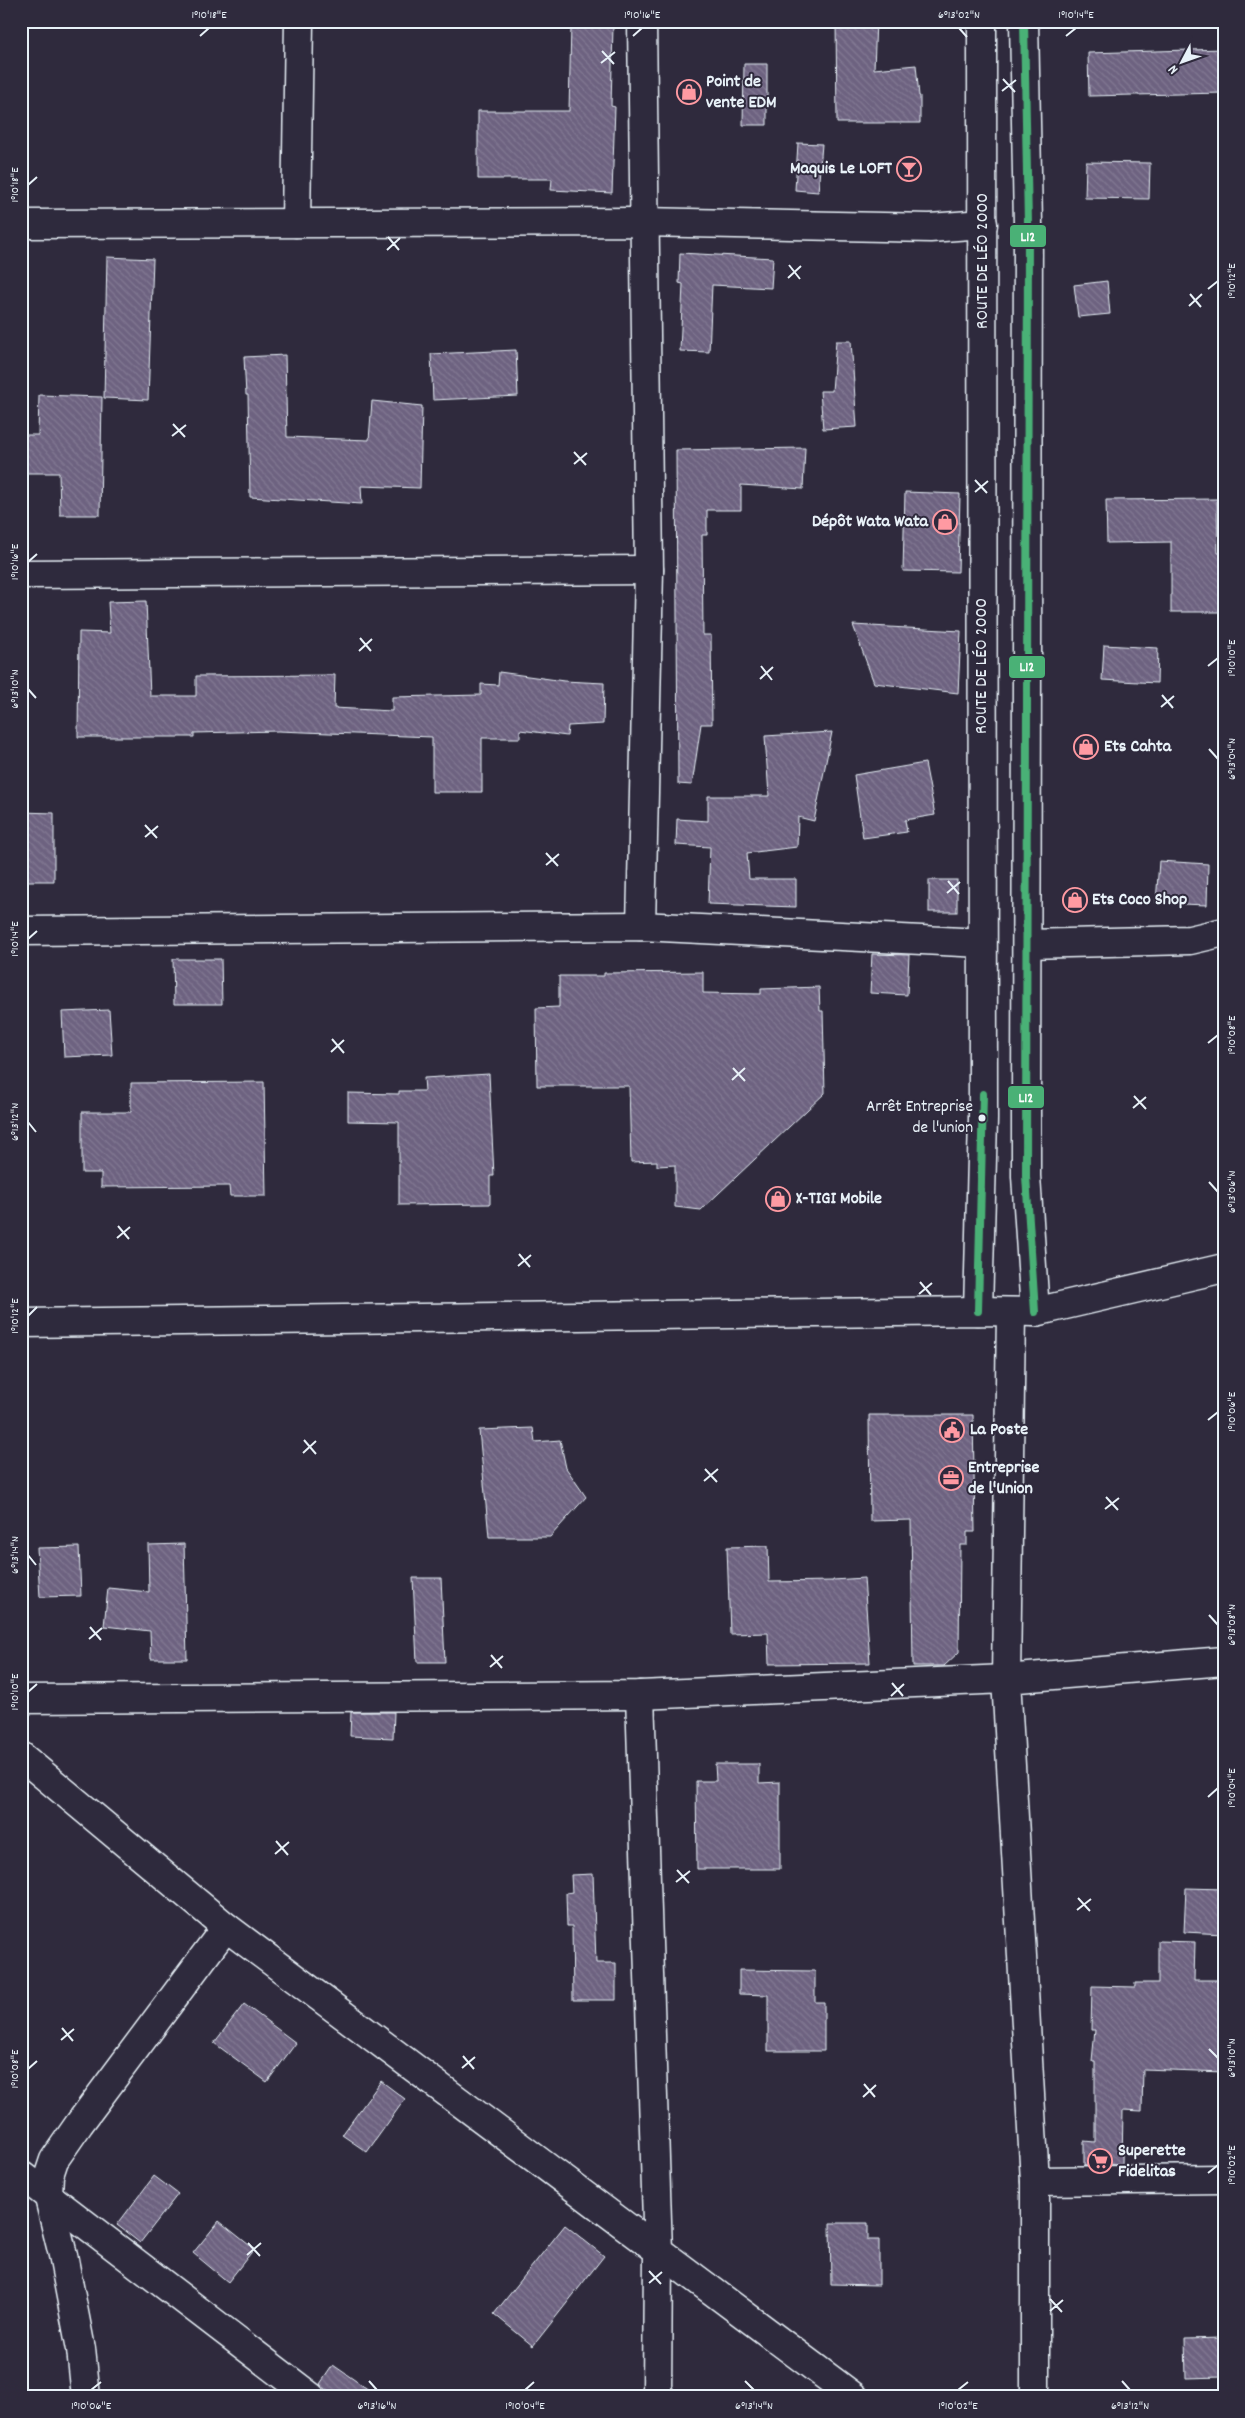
<svg xmlns="http://www.w3.org/2000/svg" width="1245" height="2418" font-family="Dekko,sans-serif">
<style>
.building{fill:url(#building-back-hatch);stroke:#e8f1f8}
.lines{fill:none;stroke-linecap:round;stroke-linejoin:round}
.minor-casing{stroke:#e8f1f8;stroke-width:31}
.minor{stroke:#2f2a3d;stroke-width:28}
.bus-1-casing{stroke:#2f2a3d;stroke-width:11}
.bus-1{stroke:#4ab176;stroke-width:8}
.ticks{fill:none;stroke:#e8f1f8;stroke-width:2}
.bus-dot{fill:#e8f1f8;stroke:#2f2a3d;stroke-width:2}
.labels{text-anchor:middle;dominant-baseline:central;stroke-width:4;stroke-linejoin:round;paint-order:stroke}
.bus-label{font-size:17px;fill:#e8f1f8;stroke:#2f2a3d;text-anchor:end}
.poi-label{font-size:18px;font-weight:bold;fill:#e8f1f8;stroke:#2f2a3d;text-anchor:start}
.street-label{font-size:18px;fill:#e8f1f8;stroke:#2f2a3d}
.line-badge{stroke:#2f2a3d;stroke-width:2}
.badge-label{font-size:14px;text-anchor:middle;font-weight:bold;fill:#fff}
.neatline{fill:none;stroke:#e8f1f8;stroke-width:2}
.ticks-label{font-size:12px;text-anchor:middle;fill:#e8f1f8}
</style>
<defs>
<pattern id="building-back-hatch" width="6" height="6" patternUnits="userSpaceOnUse" patternTransform="scale(1.25)"><rect width="6" height="6" fill="#6d6280"/><path d="M-1 5l2 2M0 0l6 6M5-1l2 2" fill="none" stroke="#827993"/></pattern>
</defs>
<rect width="100%" height="100%" fill="#2f2a3d"/>
<filter id="ink" filterUnits="userSpaceOnUse"><feTurbulence type="fractalNoise" baseFrequency=".02" numOctaves="2"/><feDisplacementMap in="SourceGraphic" scale="10" xChannelSelector="R" yChannelSelector="G"/><feConvolveMatrix kernelMatrix="1 2 1 2 8 2 1 2 1" color-interpolation-filters="sRGB"/></filter>
<g filter="url(#ink)">
<!-- building -->
<g class="building">
<polygon points="836,21 876,21 874,69 916,65 919,96 920,96 920,123 837,123"/>
<polygon points="571,25 613,26 611,106 615,107 612,193 551,190 552,179 478,179 478,111 569,111"/>
<polygon points="1224,49 1224,93 1089,96 1088,53"/>
<polygon points="744,64 767,64 767,125 743,125"/>
<polygon points="798,143 822,144 818,192 795,190"/>
<polygon points="1086,162 1150,163 1149,199 1085,198"/>
<polygon points="680,253 773,258 771,288 712,285 709,352 680,351 683,284 679,283"/>
<polygon points="107,257 153,259 148,400 104,398"/>
<polygon points="1107,281 1110,314 1078,317 1074,285"/>
<polygon points="836,341 851,341 857,427 823,429 820,391 832,391"/>
<polygon points="516,350 518,396 433,400 431,354"/>
<polygon points="285,355 287,437 369,440 372,401 422,406 420,488 361,486 362,504 250,497 248,395 246,395 244,357"/>
<polygon points="39,395 102,397 100,515 60,515 59,473 21,473 21,435 38,435"/>
<polygon points="805,448 803,489 741,485 741,510 707,510 707,535 702,535 703,635 711,635 712,724 701,724 692,785 678,784 676,450"/>
<polygon points="905,492 960,494 958,572 903,571"/>
<polygon points="1217,499 1218,553 1224,553 1224,612 1171,612 1171,542 1107,543 1106,500"/>
<polygon points="146,601 150,696 196,696 196,676 335,675 334,708 392,711 392,697 481,695 481,684 498,685 499,672 564,681 604,683 603,724 568,726 567,736 520,730 520,738 482,738 482,792 432,792 432,737 278,731 194,733 194,737 78,737 79,632 110,633 108,602"/>
<polygon points="853,625 961,631 958,693 874,683"/>
<polygon points="1104,645 1158,648 1157,683 1102,680"/>
<polygon points="832,732 814,821 798,817 797,847 747,853 749,879 796,879 796,907 708,904 710,847 676,845 677,819 708,821 708,796 769,796 765,736"/>
<polygon points="925,763 935,815 905,820 907,832 863,838 854,775"/>
<polygon points="21,812 54,813 54,881 22,881"/>
<polygon points="1159,861 1208,864 1207,905 1156,903"/>
<rect x="929" y="880" width="28" height="32"/>
<polygon points="872,954 909,955 907,995 870,993"/>
<polygon points="173,959 221,959 222,1004 174,1004"/>
<polygon points="703,972 703,993 761,994 761,989 819,987 820,1011 823,1011 825,1093 701,1210 675,1207 675,1165 657,1166 657,1161 631,1162 629,1086 537,1086 536,1008 559,1007 559,976 604,976 604,973"/>
<polygon points="109,1010 112,1055 64,1057 62,1012"/>
<polygon points="489,1074 494,1176 490,1176 490,1204 399,1205 399,1122 348,1121 348,1093 399,1094 399,1091 425,1091 424,1078"/>
<polygon points="264,1082 266,1196 230,1196 229,1186 101,1187 101,1173 82,1173 82,1112 131,1112 131,1083"/>
<polygon points="869,1415 973,1415 975,1532 967,1532 967,1545 960,1545 959,1652 944,1666 913,1666 911,1520 870,1521"/>
<polygon points="533,1428 535,1442 560,1440 566,1468 586,1497 550,1537 489,1537 479,1430"/>
<polygon points="184,1544 187,1659 151,1659 150,1631 104,1626 108,1588 149,1592 148,1545"/>
<polygon points="768,1546 769,1582 833,1581 833,1580 864,1578 870,1663 769,1664 768,1633 730,1634 727,1547"/>
<polygon points="79,1547 81,1596 40,1597 37,1548"/>
<polygon points="413,1578 441,1578 445,1662 417,1662"/>
<polygon points="351,1712 394,1712 393,1738 350,1736"/>
<polygon points="715,1764 759,1764 759,1783 780,1782 780,1869 697,1869 696,1781 716,1781"/>
<polygon points="593,1874 596,1963 616,1963 616,2000 573,2000 572,1926 567,1926 566,1893 572,1892 571,1875"/>
<polygon points="1186,1888 1224,1889 1224,1934 1184,1932"/>
<polygon points="1158,1941 1195,1942 1194,1980 1224,1980 1224,2072 1143,2069 1142,2111 1123,2110 1122,2164 1084,2165 1084,2141 1095,2142 1095,2061 1092,2061 1095,2030 1091,2030 1092,1986 1135,1987 1135,1983 1158,1983"/>
<polygon points="739,1970 815,1971 815,2002 824,2002 824,2051 768,2051 768,1995 739,1994"/>
<polygon points="244,2004 296,2043 267,2082 214,2043"/>
<polygon points="381,2081 405,2099 367,2152 342,2135"/>
<polygon points="154,2176 178,2194 140,2243 117,2225"/>
<polygon points="219,2221 254,2249 228,2282 193,2253"/>
<polygon points="830,2223 868,2223 868,2240 879,2240 879,2285 831,2284"/>
<polygon points="565,2225 604,2256 533,2346 494,2314"/>
<polygon points="1222,2338 1222,2377 1186,2378 1185,2339"/>
<polygon points="333,2365 379,2397 336,2397 323,2388 320,2384"/>
</g>
<g class="lines">
<defs>
<g id="minor">
<polyline points="1024,21 1028,224 1026,1113 1026,1176 1035,1312"/>
<polyline points="296,223 299,21"/>
<polyline points="21,224 643,222 930,228 983,224"/>
<polyline points="21,574 649,570"/>
<polyline points="641,926 649,570 642,21"/>
<polyline points="21,931 641,926 982,943"/>
<polyline points="1027,944 1190,940 1224,932"/>
<polyline points="978,1311 983,1119 982,21"/>
<polyline points="1011,1312 1006,1679 1035,2181 1035,2397"/>
<polyline points="21,1323 978,1311 1035,1312 1224,1268"/>
<polyline points="640,1695 658,2252 657,2397"/>
<polyline points="21,1699 640,1695 1006,1679 1224,1661"/>
<polyline points="21,1756 226,1927 854,2397"/>
<polyline points="21,2175 311,2397"/>
<polyline points="1035,2181 1224,2179"/>
<polyline points="86,2397 81,2349 63,2255 48,2194 49,2175 54,2160 79,2124 226,1927"/>
</g>
</defs>
<!-- minor casing -->
<use href="#minor" class="minor-casing"/>
<!-- minor -->
<use href="#minor" class="minor"/>
<defs>
<g id="bus-1">
<polyline points="1024,21 1028,224 1026,1176 1035,1312"/>
<polyline points="978,1311 983,1094"/>
</g>
</defs>
<!-- bus-1 casing -->
<use href="#bus-1" class="bus-1-casing"/>
<!-- bus-1 -->
<use href="#bus-1" class="bus-1"/>
</g>
</g>
<!-- ticks -->
<path class="ticks" d="M959,28l8,9M200,36l9,-8M633,36l9,-8M1066,36l10,-8M602,51l12,13M601,63l14,-11M1003,79l12,13M1002,91l14,-11M28,185l9,-8M388,237l11,13M387,250l13,-12M789,265l11,14M788,278l13,-12M1208,289l10,-8M1190,294l11,13M1189,306l13,-12M173,424l12,13M172,436l14,-11M574,452l12,13M574,464l13,-11M975,480l12,13M975,492l13,-11M28,562l9,-8M360,638l11,13M359,651l13,-12M761,666l11,14M1208,666l10,-8M760,679l13,-12M28,689l8,9M1162,695l11,13M1161,707l13,-11M1209,749l9,10M145,825l12,13M145,837l13,-11M546,853l12,13M546,865l13,-11M948,881l11,13M947,893l13,-11M28,939l9,-8M332,1039l12,14M1208,1043l10,-8M331,1052l13,-12M733,1068l12,13M732,1080l13,-12M1134,1096l12,13M1133,1108l13,-11M28,1122l8,10M1209,1182l9,10M118,1226l11,13M117,1238l13,-11M519,1254l11,13M518,1266l13,-11M920,1282l11,13M919,1294l13,-11M28,1316l9,-9M1208,1420l10,-8M304,1440l12,14M303,1453l13,-12M705,1469l12,13M704,1481l14,-12M1106,1497l12,13M1105,1509l14,-11M28,1555l8,10M1209,1615l9,10M90,1627l11,13M89,1639l13,-11M491,1655l11,13M490,1667l13,-11M892,1683l11,13M28,1692l9,-8M891,1696l13,-12M1208,1797l10,-9M276,1841l12,14M275,1854l14,-12M677,1870l12,13M676,1882l14,-11M1078,1898l12,13M1077,1910l14,-11M62,2028l11,13M61,2040l13,-11M1209,2049l9,9M463,2056l11,13M462,2068l13,-11M28,2069l9,-8M864,2084l11,13M863,2097l13,-12M1208,2173l10,-8M248,2243l12,13M247,2255l14,-12M649,2271l12,13M649,2283l13,-11M1050,2299l12,13M1050,2311l13,-11M369,2381l8,9M745,2381l9,9M1122,2381l8,9M91,2390l10,-8M525,2390l9,-8M958,2390l10,-8"/>
<!-- icons -->
<defs>
<symbol id="shop-ring" viewBox="-11 -11 22 22"><circle r="9.5" fill="#2f2a3d" stroke="#ff9aa2" stroke-width="1.5"/><path d="M-5-2.5h2.3a2.7 3.5 0 0 1 5.4 0H5L5.5 6h-11ZM-1.5-2.5h3a1.5 2.3 0 0 0-3 0Z" fill="#ff9aa2"/></symbol>
<symbol id="bar-ring" viewBox="-11 -11 22 22"><circle r="9.5" fill="#2f2a3d" stroke="#ff9aa2" stroke-width="1.5"/><path d="M-6-5H6L.8 .8V4.5H3.5V6h-7V4.5H-.8V.8Z" fill="#ff9aa2"/></symbol>
<symbol id="civic-ring" viewBox="-11 -11 22 22"><circle r="9.5" fill="#2f2a3d" stroke="#ff9aa2" stroke-width="1.5"/><path d="M-.6-6.5H3V-4.5H.6V-3L4-1V1h2V6H-6V1h2V-1L-.6-3ZM-1.2 2.5V6h2.4V2.5Z" fill="#ff9aa2"/></symbol>
<symbol id="office-ring" viewBox="-11 -11 22 22"><circle r="9.5" fill="#2f2a3d" stroke="#ff9aa2" stroke-width="1.5"/><path d="M-6-3h4V-5.5h4V-3h4V5H-6ZM-1-4.5V-3h2v-1.5ZM-6 0V1H6V0Z" fill="#ff9aa2"/></symbol>
<symbol id="supermarket-ring" viewBox="-11 -11 22 22"><circle r="9.5" fill="#2f2a3d" stroke="#ff9aa2" stroke-width="1.5"/><path d="M-6-5.5h2.5l.6 2H6L4.5 2H-2.5L-4.4-4H-6ZM-1.5 3.2a1.3 1.3 0 1 0 .1 0ZM3 3.2a1.3 1.3 0 1 0 .1 0Z" fill="#ff9aa2"/></symbol>
</defs>
<g fill-rule="evenodd">
<use href="#shop-ring" x="675" y="78" width="28" height="28"/>
<use href="#bar-ring" x="895" y="155" width="28" height="28"/>
<use href="#shop-ring" x="931" y="508" width="28" height="28"/>
<use href="#shop-ring" x="1072" y="733" width="28" height="28"/>
<use href="#shop-ring" x="1061" y="886" width="28" height="28"/>
<use href="#shop-ring" x="764" y="1185" width="28" height="28"/>
<use href="#civic-ring" x="938" y="1416" width="28" height="28"/>
<use href="#office-ring" x="937" y="1464" width="28" height="28"/>
<use href="#supermarket-ring" x="1086" y="2147" width="28" height="28"/>
</g>
<!-- markers -->
<circle class="bus-dot" cx="982" cy="1118" r="4.5"/>
<g class="labels">
<!-- bus labels -->
<g class="bus-label">
<text x="973" y="1108">Arrêt Entreprise<tspan x="973" dy="21">de l'union</tspan></text>
</g>
<!-- poi labels -->
<g class="poi-label">
<text x="706" y="82">Point de<tspan x="706" dy="21">vente EDM</tspan></text>
<text x="892" y="169" text-anchor="end">Maquis Le LOFT</text>
<text x="928" y="522" text-anchor="end">Dépôt Wata Wata</text>
<text x="1104" y="747">Ets Cahta</text>
<text x="1092" y="900">Ets Coco Shop</text>
<text x="796" y="1199">X-TIGI Mobile</text>
<text x="970" y="1430">La Poste</text>
<text x="968" y="1468">Entreprise<tspan x="968" dy="21">de l'Union</tspan></text>
<text x="1118" y="2151">Superette<tspan x="1118" dy="21">Fidelitas</tspan></text>
</g>
<!-- street labels -->
<g class="street-label">
<text transform="translate(983 261) rotate(-90)">ROUTE DE LÉO 2000</text>
<text transform="translate(982 666) rotate(-90)">ROUTE DE LÉO 2000</text>
</g>
</g>
<g class="line-badge">
<rect x="1009" y="224" width="38" height="24" rx="5" fill="#4ab176"/>
<rect x="1008" y="655" width="38" height="24" rx="5" fill="#4ab176"/>
<rect x="1007" y="1085" width="38" height="24" rx="5" fill="#4ab176"/>
</g>
<g class="badge-label">
<text x="1028" y="241">L12</text>
<text x="1027" y="671">L12</text>
<text x="1026" y="1102">L12</text>
</g>
<!-- margin -->
<rect width="1245" height="2418" fill="none" stroke="#2f2a3d" stroke-width="55"/>
<!-- north arrow -->
<g transform="translate(1182 62) rotate(229)" stroke="#2f2a3d" stroke-width="4" paint-order="stroke">
<path d="M0-4L9 19L0 12L-9 19Z" fill="#e8f1f8"/>
<text y="-8" font-size="14" font-weight="bold" text-anchor="middle" fill="#e8f1f8">N</text>
</g>
<rect x="28" y="28" width="1190" height="2362" class="neatline"/>
<g class="ticks-label">
<text x="209" y="18">1°10'18"E</text>
<text x="642" y="18">1°10'16"E</text>
<text x="959" y="18">6°13'02"N</text>
<text x="1076" y="18">1°10'14"E</text>
<text transform="translate(14 185) rotate(-90)" y="4">1°10'18"E</text>
<text transform="translate(1231 281) rotate(-90)" y="4">1°10'12"E</text>
<text transform="translate(14 562) rotate(-90)" y="4">1°10'16"E</text>
<text transform="translate(1231 658) rotate(-90)" y="4">1°10'10"E</text>
<text transform="translate(14 689) rotate(-90)" y="4">6°13'10"N</text>
<text transform="translate(1231 759) rotate(-90)" y="4">6°13'04"N</text>
<text transform="translate(14 939) rotate(-90)" y="4">1°10'14"E</text>
<text transform="translate(1231 1035) rotate(-90)" y="4">1°10'08"E</text>
<text transform="translate(14 1122) rotate(-90)" y="4">6°13'12"N</text>
<text transform="translate(1231 1192) rotate(-90)" y="4">6°13'06"N</text>
<text transform="translate(14 1316) rotate(-90)" y="4">1°10'12"E</text>
<text transform="translate(1231 1412) rotate(-90)" y="4">1°10'06"E</text>
<text transform="translate(14 1555) rotate(-90)" y="4">6°13'14"N</text>
<text transform="translate(1231 1625) rotate(-90)" y="4">6°13'08"N</text>
<text transform="translate(14 1692) rotate(-90)" y="4">1°10'10"E</text>
<text transform="translate(1231 1788) rotate(-90)" y="4">1°10'04"E</text>
<text transform="translate(1231 2058) rotate(-90)" y="4">6°13'10"N</text>
<text transform="translate(14 2069) rotate(-90)" y="4">1°10'08"E</text>
<text transform="translate(1231 2165) rotate(-90)" y="4">1°10'02"E</text>
<text x="91" y="2409">1°10'06"E</text>
<text x="377" y="2409">6°13'16"N</text>
<text x="525" y="2409">1°10'04"E</text>
<text x="754" y="2409">6°13'14"N</text>
<text x="958" y="2409">1°10'02"E</text>
<text x="1130" y="2409">6°13'12"N</text>
</g>
</svg>
